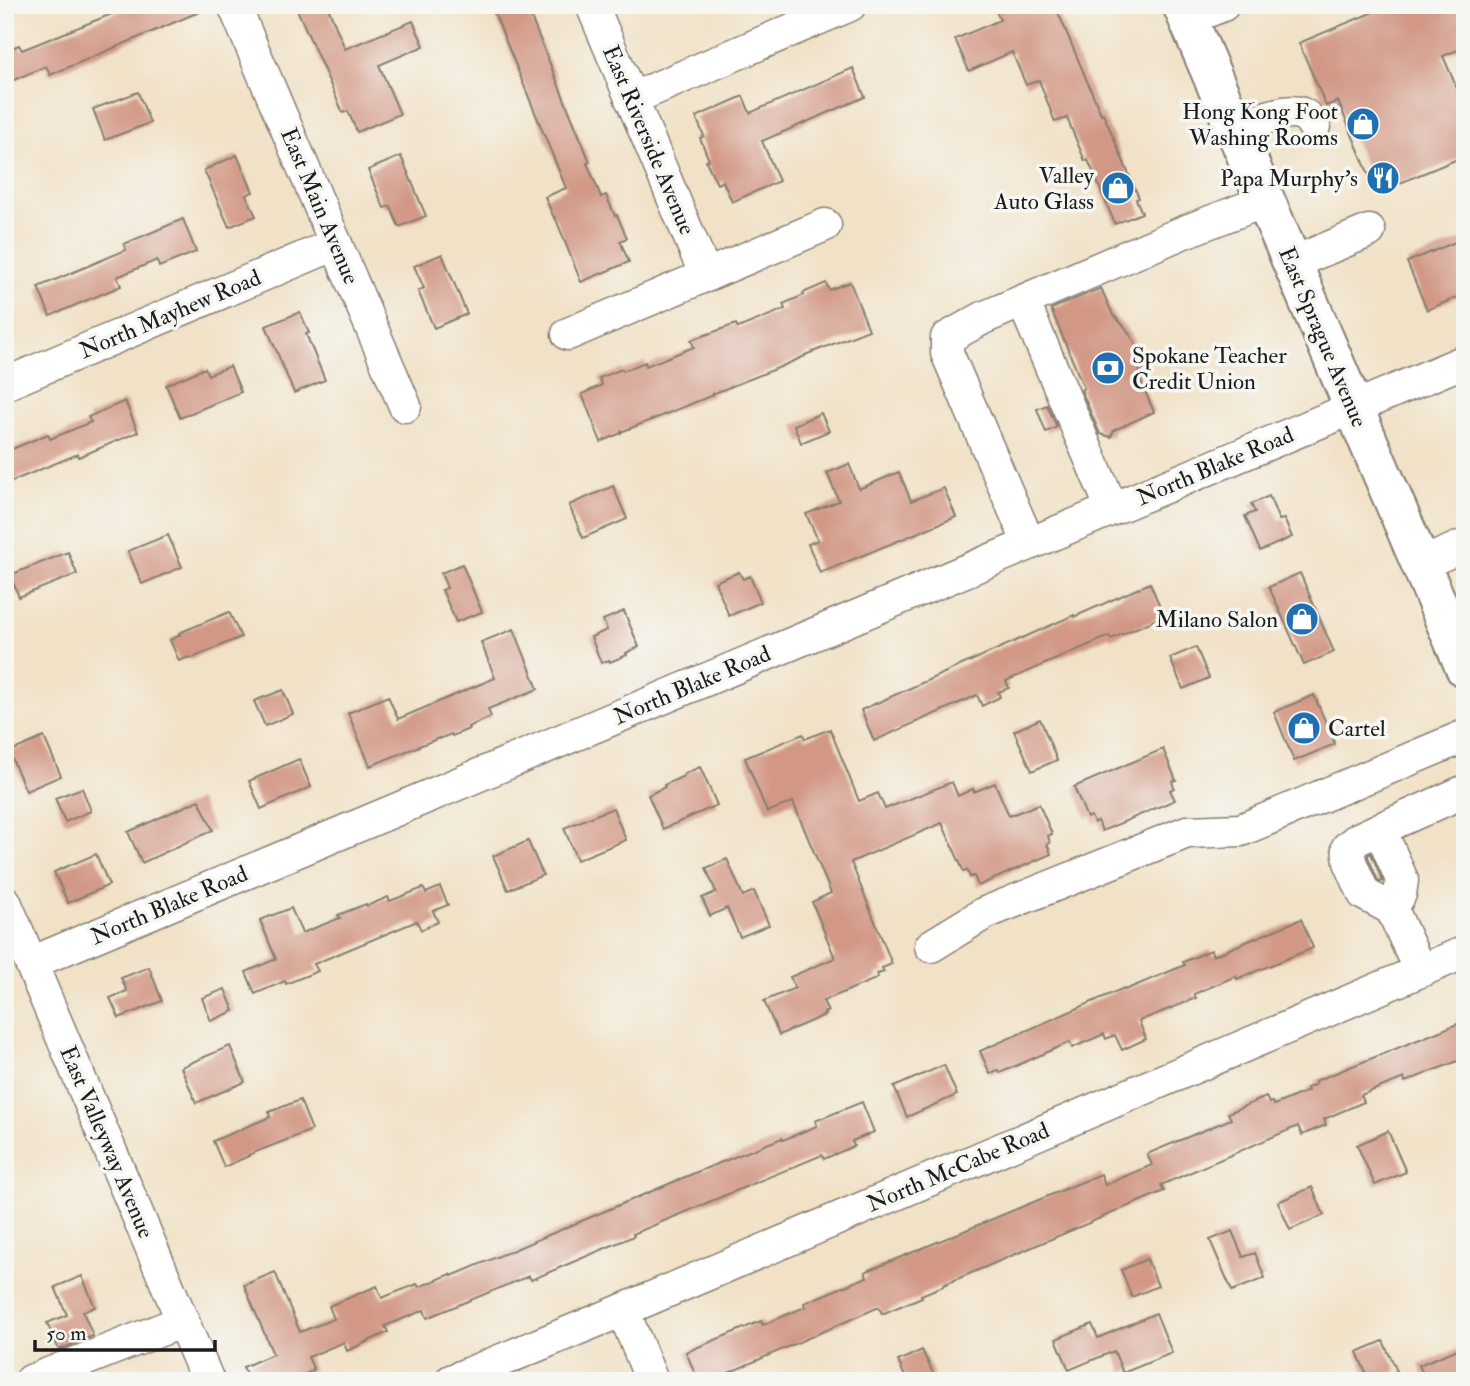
<svg xmlns="http://www.w3.org/2000/svg" width="1470" height="1386" font-family="'IM FELL Double Pica',serif">
<style>
.building{fill:#d29885}
.lines{fill:none;stroke-linecap:round;stroke-linejoin:round}
.minor-casing{stroke:#867e71;stroke-width:35}
.major-casing{stroke:#867e71;stroke-width:42}
.minor{stroke:#fff;stroke-width:32}
.major{stroke:#fff;stroke-width:38}
.labels{text-anchor:middle;dominant-baseline:central;stroke-width:7;stroke-linejoin:round;paint-order:stroke}
.poi-label{font-size:23px;fill:#1c1c1c;stroke:#f6f6f2;text-anchor:end}
.street-label{font-size:23px;fill:#1c1c1c;stroke:#f6f6f2}
</style>
<rect width="100%" height="100%" fill="#f6f6f2"/>
<filter id="ink" filterUnits="userSpaceOnUse"><feTurbulence type="fractalNoise" baseFrequency=".0143" numOctaves="2"/><feDisplacementMap in="SourceGraphic" scale="14" xChannelSelector="R" yChannelSelector="G"/><feConvolveMatrix kernelMatrix="1 2 1 2 8 2 1 2 1" color-interpolation-filters="sRGB"/></filter>
<filter id="wash" filterUnits="userSpaceOnUse"><feTurbulence type="fractalNoise" baseFrequency=".00686" numOctaves="4" result="noise"/><feDisplacementMap in="SourceGraphic" scale="28" xChannelSelector="R" yChannelSelector="G"/><feGaussianBlur stdDeviation="1.57" result="paint"/><feColorMatrix in="noise" values="0 0 0 0 0 0 0 0 0 0 0 0 0 0 0 0 0 1.4 0 .05"/><feComposite in="paint" operator="in"/></filter>
<g filter="url(#wash)">
<rect width="100%" height="100%" fill="#f1e1c6"/>
<g id="blocks">
<!-- building -->
<g class="building">
<polygon points="134,5 213,6 50,75 46,66 5,84 5,51 19,45 22,50"/>
<polygon points="295,5 327,5 345,49 413,21 424,46 379,65 400,114 357,132 348,111 343,113"/>
<polygon points="491,5 526,5 590,162 587,163 601,197 606,195 615,216 617,215 627,238 620,241 629,262 581,282 555,217 554,218 545,197 566,188"/>
<polygon points="993,5 1055,5 1101,114 1103,113 1139,198 1136,199 1142,213 1115,224 1088,160 1085,161 1067,118 1055,122 1039,80 1026,85 1012,52 969,71 955,39 1000,20"/>
<polygon points="1390,5 1465,5 1465,47 1443,56 1465,107 1465,156 1388,188 1386,183 1378,187 1375,179 1371,180 1338,101 1326,106 1299,43"/>
<polygon points="853,68 865,97 762,141 779,181 732,202 723,181 717,184 706,161 709,160 700,138 704,136 696,117 743,96 750,113"/>
<polygon points="138,92 150,123 105,140 93,109"/>
<polygon points="237,155 253,192 246,195 256,216 229,227 204,170"/>
<polygon points="401,156 426,216 399,227 390,206 384,208 368,170"/>
<polygon points="183,219 196,252 159,267 157,260 117,277 121,286 50,316 38,287 126,250 124,244"/>
<polygon points="1465,238 1465,294 1427,310 1407,262"/>
<polygon points="442,254 467,314 434,328 418,291 424,288 414,266"/>
<polygon points="850,282 869,330 805,355 805,356 778,368 712,394 713,395 686,406 621,432 621,433 601,442 582,394 602,385 599,378 622,369 623,371 645,362 646,366 694,347 691,340 736,324 738,328 785,309 783,304 804,295 803,293 826,283 829,290"/>
<polygon points="1101,288 1113,315 1125,327 1134,341 1141,359 1139,377 1154,412 1114,430 1111,437 1100,434 1081,390 1084,388 1051,309"/>
<polygon points="300,312 309,333 306,334 325,380 294,393 266,326"/>
<polygon points="230,366 241,392 180,418 166,385 205,368 208,375"/>
<polygon points="125,401 138,432 79,457 78,454 5,484 5,452 48,434 50,439 91,422 88,417"/>
<polygon points="1047,405 1057,427 1046,432 1037,409"/>
<polygon points="821,413 829,431 801,443 794,425"/>
<polygon points="849,464 859,489 899,472 911,501 944,488 956,517 820,573 808,544 818,540 806,514 839,501 827,473"/>
<polygon points="613,486 627,519 583,538 569,505"/>
<polygon points="1269,496 1279,520 1284,519 1292,537 1260,551 1245,516 1255,512 1251,504"/>
<polygon points="168,535 182,567 142,584 128,551"/>
<polygon points="68,552 77,574 19,597 10,575"/>
<polygon points="462,564 482,612 456,622 442,590 447,588 441,573"/>
<polygon points="739,572 743,579 750,576 761,602 729,616 715,582"/>
<polygon points="1300,573 1334,652 1304,665 1269,587"/>
<polygon points="1150,583 1164,616 1111,639 1109,636 1006,681 1009,688 998,692 1000,697 982,706 977,695 874,741 861,710 1074,615 1074,617"/>
<polygon points="624,611 639,647 626,653 627,655 610,662 609,660 601,663 591,637 607,630 603,620"/>
<polygon points="229,612 241,637 190,659 189,657 179,661 170,640 180,635 179,633"/>
<polygon points="514,629 538,689 488,709 491,717 468,727 469,729 452,736 451,734 439,739 439,738 370,766 348,713 388,696 398,719 495,678 481,642"/>
<polygon points="1196,647 1209,678 1183,689 1170,658"/>
<polygon points="283,690 293,714 265,726 254,701"/>
<polygon points="1314,695 1335,744 1294,761 1274,712"/>
<polygon points="1040,719 1057,760 1032,771 1014,731"/>
<polygon points="830,729 859,801 878,793 885,809 952,782 958,796 973,789 974,792 995,783 1009,816 1039,804 1052,834 1048,836 1050,843 1047,844 1051,854 978,886 974,876 970,877 967,870 964,872 942,823 851,862 892,964 882,968 884,972 877,974 878,978 823,1001 828,1011 824,1013 825,1015 779,1035 764,1001 795,988 790,977 835,958 812,902 831,893 793,802 767,812 745,758 803,734 805,739"/>
<polygon points="44,737 61,776 26,791 9,752"/>
<polygon points="1163,749 1176,780 1172,781 1174,788 1170,790 1175,800 1102,831 1098,821 1094,823 1091,816 1087,818 1074,787"/>
<polygon points="299,759 311,787 261,809 249,781"/>
<polygon points="700,767 717,805 663,829 648,795 665,787 664,785 684,776 684,774"/>
<polygon points="82,788 91,811 65,822 55,798"/>
<polygon points="199,800 213,830 142,863 128,832"/>
<polygon points="613,808 626,840 577,860 564,828"/>
<polygon points="528,841 543,875 508,890 493,856"/>
<polygon points="1371,853 1383,881 1381,882 1378,881 1368,857 1368,855"/>
<polygon points="96,854 109,885 68,903 54,872"/>
<polygon points="727,859 743,896 754,891 769,925 740,937 727,908 710,916 702,898 716,892 706,868"/>
<polygon points="440,887 448,905 433,911 438,922 421,930 417,921 314,964 318,971 286,984 285,981 255,994 246,972 276,959 260,920 291,908 302,933 340,918 338,915 366,904 367,906 388,897 390,901 423,888 426,893"/>
<polygon points="1301,919 1313,948 1237,979 1236,976 1194,994 1196,998 1139,1021 1146,1039 1122,1050 1115,1035 1106,1039 1104,1034 1072,1048 1070,1042 1000,1073 999,1070 990,1074 980,1051 1124,988 1125,990 1185,965 1183,962 1211,950 1213,956"/>
<polygon points="149,967 162,1001 119,1018 110,998 127,991 121,978"/>
<polygon points="225,989 234,1011 211,1021 202,998"/>
<polygon points="1465,1021 1465,1058 1405,1082 1404,1078 1361,1095 1364,1102 1324,1119 1326,1125 1302,1135 1298,1126 1161,1185 1164,1191 943,1285 943,1286 921,1295 922,1297 882,1314 879,1307 710,1381 698,1381 686,1352 761,1321 763,1325 805,1307 804,1303 867,1277 865,1272 1101,1174 1105,1185 1152,1165 1147,1154 1231,1119 1228,1113 1266,1097 1269,1103 1272,1102 1274,1105 1308,1091 1307,1088 1316,1084 1315,1081"/>
<polygon points="230,1046 245,1082 196,1103 181,1067"/>
<polygon points="944,1065 957,1095 907,1117 894,1087"/>
<polygon points="300,1100 312,1130 248,1155 249,1156 224,1167 213,1141 270,1117 269,1112"/>
<polygon points="862,1102 874,1132 852,1141 854,1146 824,1159 822,1155 709,1202 633,1234 634,1236 531,1280 529,1276 427,1318 424,1310 385,1326 388,1332 347,1351 344,1342 308,1357 314,1370 290,1381 249,1381 243,1367 273,1354 244,1285 275,1272 300,1332 334,1319 329,1306 377,1286 382,1298 417,1284 419,1287 451,1274 452,1276 697,1172 782,1138 783,1140 817,1126 815,1121"/>
<polygon points="1388,1131 1406,1172 1375,1185 1357,1145"/>
<polygon points="1312,1187 1324,1215 1290,1230 1278,1202"/>
<polygon points="1232,1231 1243,1257 1255,1253 1265,1278 1232,1291 1210,1240"/>
<polygon points="1147,1259 1158,1286 1132,1297 1121,1270"/>
<polygon points="82,1276 95,1307 83,1312 93,1336 59,1350 47,1323 67,1315 55,1287"/>
<polygon points="1156,1313 1172,1353 1123,1373 1114,1351 1069,1370 1056,1339 1092,1324 1098,1338"/>
<polygon points="1383,1341 1397,1371 1374,1381 1369,1381 1357,1352"/>
<polygon points="1465,1346 1465,1381 1426,1381 1419,1365"/>
<polygon points="922,1350 934,1375 922,1381 907,1381 898,1361"/>
</g>
</g>
</g>
<g filter="url(#ink)">
<use href="#blocks" fill-opacity="0" stroke="#867e71" stroke-width="2"/>
<g class="lines">
<defs>
<g id="minor">
<polyline points="234,5 405,406"/>
<polyline points="592,5 706,276"/>
<polyline points="1188,19 1223,5"/>
<polyline points="631,99 850,5"/>
<path d="M1235,129c17,-6 51,-22 67,-15 6,2 9,8 12,12"/>
<polyline points="1292,263 1369,231"/>
<polyline points="1023,301 1112,509"/>
<polyline points="568,334 825,225"/>
<polyline points="5,384 336,244"/>
<polyline points="1029,544 947,353 947,338 983,318 1184,232 1265,201"/>
<polyline points="1421,564 1465,545"/>
<polyline points="1380,829 1358,839 1348,847 1350,862 1364,894 1392,909"/>
<polyline points="5,902 208,1381"/>
<polyline points="931,946 985,913 1187,832 1241,830 1465,736"/>
<polyline points="31,963 1465,361"/>
<polyline points="1420,971 1392,909 1400,894 1402,880 1380,829 1465,791"/>
<polyline points="623,1310 652,1381"/>
<polyline points="31,1381 183,1321"/>
<polyline points="451,1381 623,1310 1465,952"/>
</g>
<polyline id="major" points="1182,5 1465,668"/>
</defs>
<!-- minor casing -->
<use href="#minor" class="minor-casing"/>
<!-- major casing -->
<use href="#major" class="major-casing"/>
<!-- minor -->
<use href="#minor" class="minor"/>
<!-- major -->
<use href="#major" class="major"/>
</g>
</g>
<!-- icons -->
<defs>
<symbol id="shop-disc" viewBox="-11 -11 22 22"><circle r="9.5" fill="#1f6fb2" stroke="#f6f6f2"/><path d="M-5-2.5h2.3a2.7 3.5 0 0 1 5.4 0H5L5.5 6h-11ZM-1.5-2.5h3a1.5 2.3 0 0 0-3 0Z" fill="#fff"/></symbol>
<symbol id="restaurant-disc" viewBox="-11 -11 22 22"><circle r="9.5" fill="#1f6fb2" stroke="#f6f6f2"/><path d="M-5-6h1v4h1v-4h1v4h1v-4h1v5L-1.5 .5V6h-2V.5L-5-1ZM5-6V6H3V1.5H1.5Q1.5-4 5-6Z" fill="#fff"/></symbol>
<symbol id="bank-disc" viewBox="-11 -11 22 22"><circle r="9.5" fill="#1f6fb2" stroke="#f6f6f2"/><path d="M-6-4H6V4H-6ZM0-2.3a2.3 2.3 0 1 0 0 4.6a2.3 2.3 0 1 0 0-4.6Z" fill="#fff"/></symbol>
</defs>
<g fill-rule="evenodd">
<use href="#shop-disc" x="1344" y="105" width="38" height="38"/>
<use href="#restaurant-disc" x="1364" y="159" width="38" height="38"/>
<use href="#shop-disc" x="1099" y="169" width="38" height="38"/>
<use href="#bank-disc" x="1089" y="349" width="38" height="38"/>
<use href="#shop-disc" x="1283" y="600" width="38" height="38"/>
<use href="#shop-disc" x="1285" y="709" width="38" height="38"/>
</g>
<g class="labels">
<!-- poi labels -->
<g class="poi-label">
<text x="1338" y="111">Hong Kong Foot<tspan x="1338" dy="26">Washing Rooms</tspan></text>
<text x="1094" y="175">Valley<tspan x="1094" dy="26">Auto Glass</tspan></text>
<text x="1358" y="178">Papa Murphy's</text>
<text x="1132" y="355" text-anchor="start">Spokane Teacher<tspan x="1132" dy="26">Credit Union</tspan></text>
<text x="1278" y="619">Milano Salon</text>
<text x="1328" y="728" text-anchor="start">Cartel</text>
</g>
<!-- street labels -->
<g class="street-label">
<text transform="translate(649 140) rotate(67)">East Riverside Avenue</text>
<text transform="translate(320 206) rotate(67)">East Main Avenue</text>
<text transform="translate(170 314) rotate(-23)">North Mayhew Road</text>
<text transform="translate(1323 337) rotate(67)">East Sprague Avenue</text>
<text transform="translate(1215 466) rotate(-23)">North Blake Road</text>
<text transform="translate(692 685) rotate(-23)">North Blake Road</text>
<text transform="translate(169 905) rotate(-23)">North Blake Road</text>
<text transform="translate(107 1142) rotate(67)">East Valleyway Avenue</text>
<text transform="translate(958 1167) rotate(-23)">North McCabe Road</text>
</g>
</g>
<!-- margin -->
<rect width="1470" height="1386" fill="none" stroke="#f6f6f2" stroke-width="28"/>
<!-- scale -->
<path d="M35 1340v10h180v-10" fill="none" stroke="#1c1c1c" stroke-width="3.5"/>
<text x="46" y="1340" font-size="21" fill="#1c1c1c" stroke="#f6f6f2" stroke-width="5" paint-order="stroke">50 m</text>
</svg>
